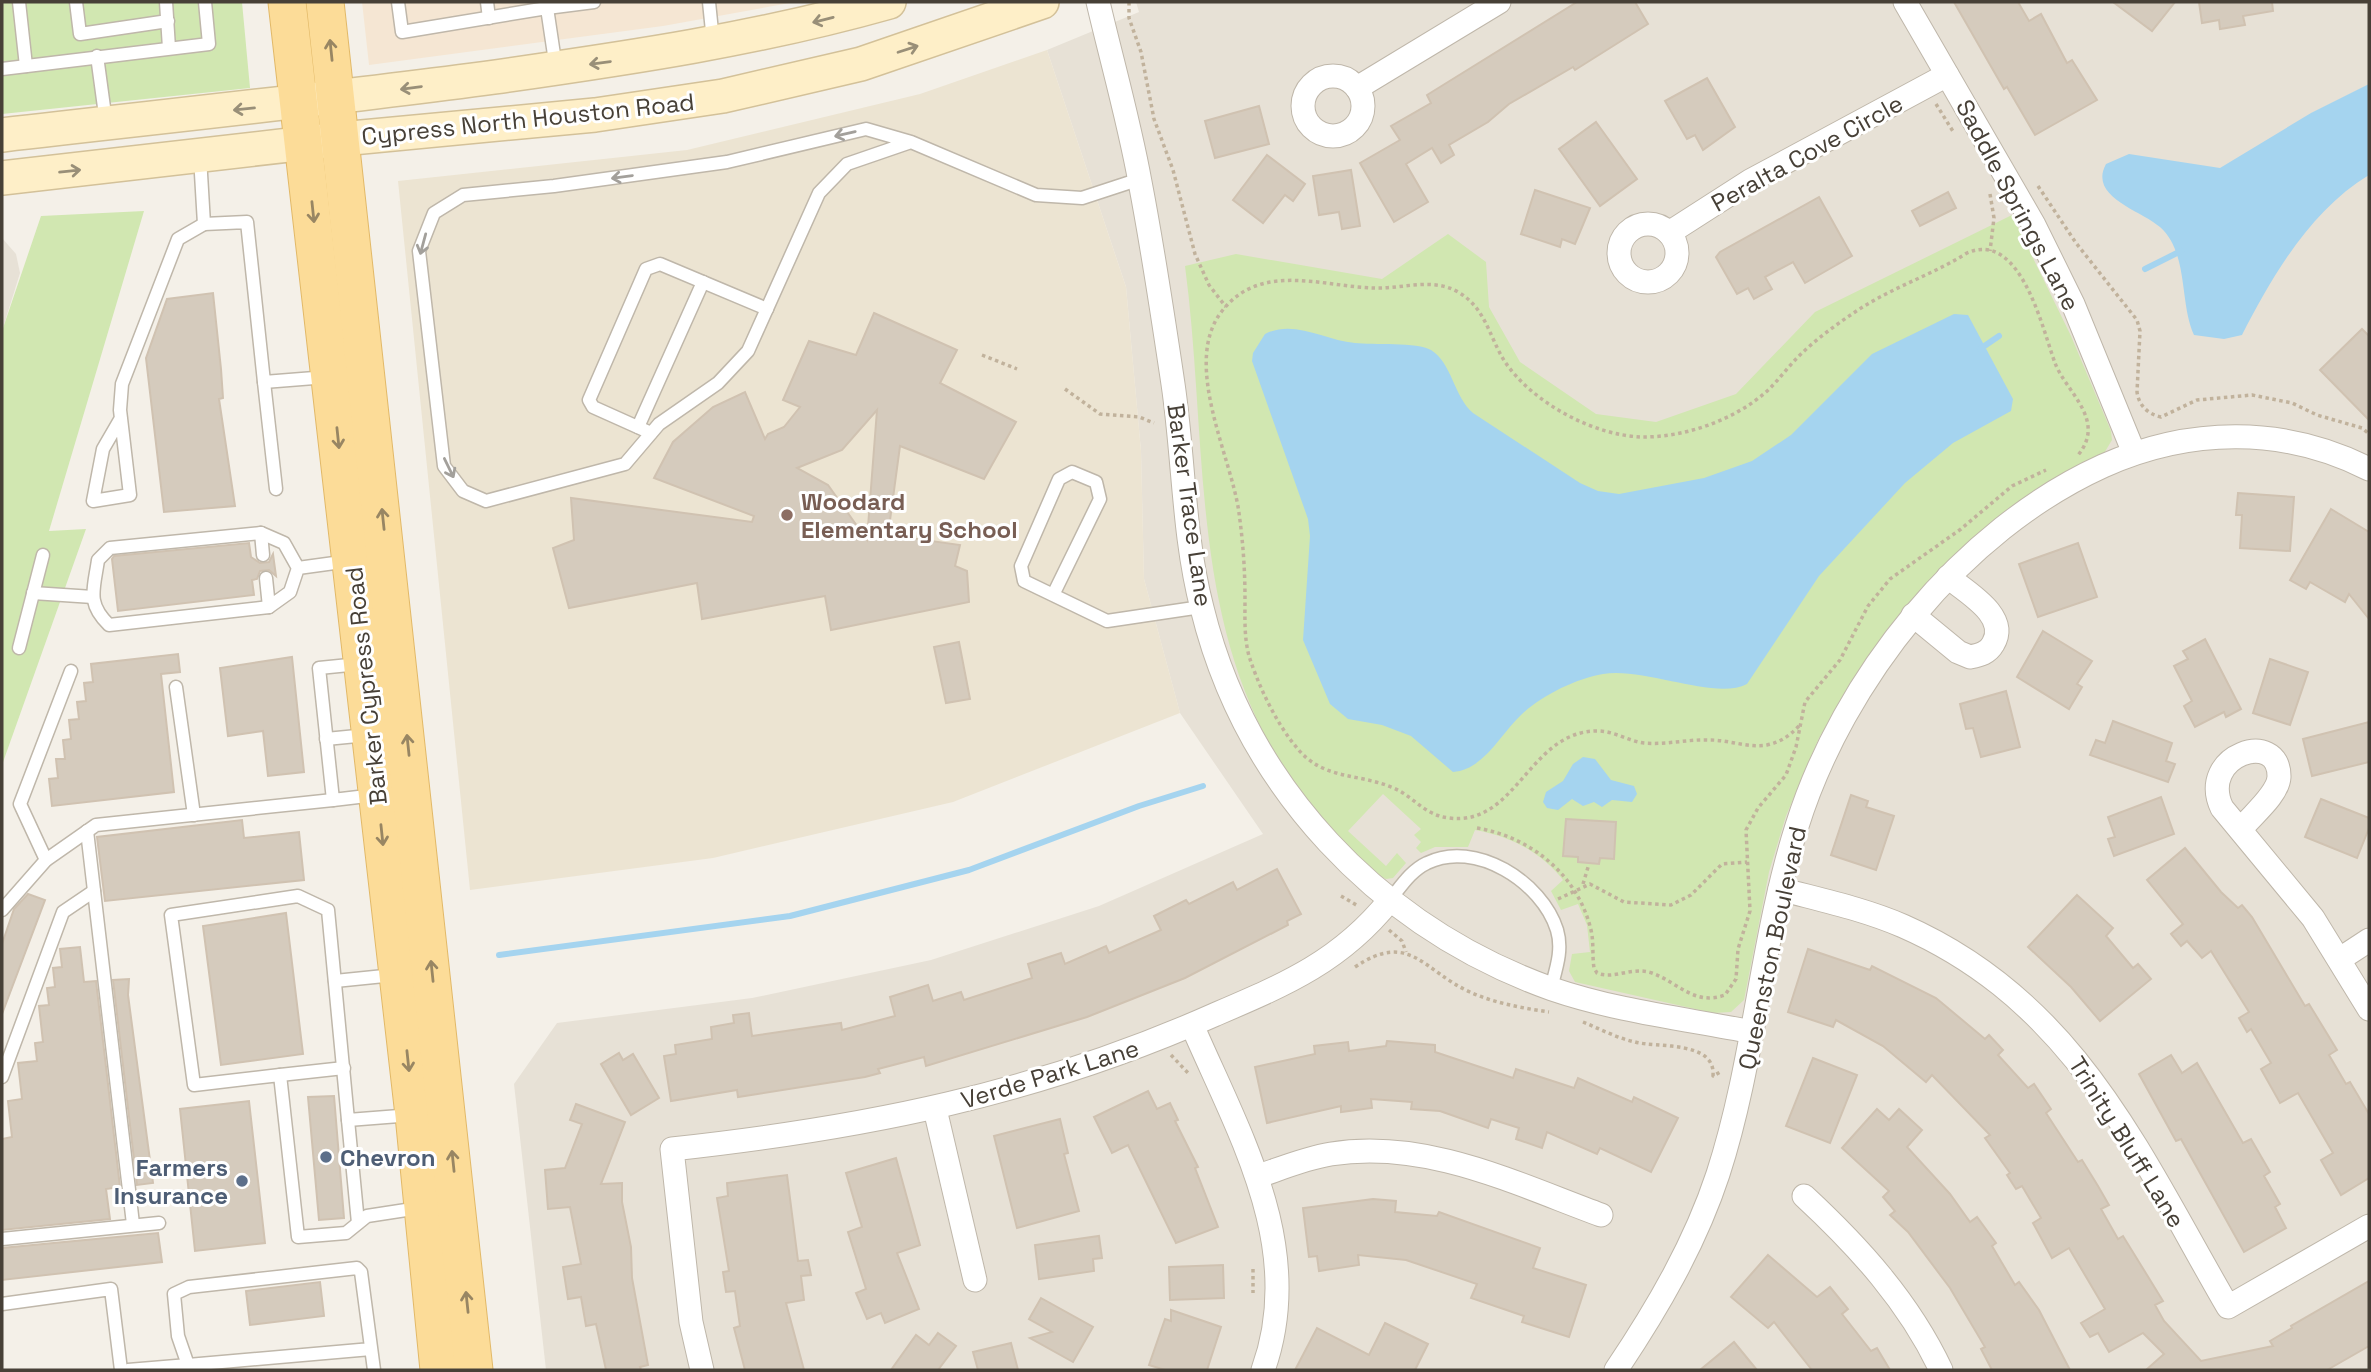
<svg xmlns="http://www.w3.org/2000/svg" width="2371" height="1372" font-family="'Space Grotesk',sans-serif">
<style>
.residential{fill:#e7e1d6}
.commercial{fill:#f5e6d3}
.education{fill:#ece4d2}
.green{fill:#d1e7b1}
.water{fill:#a5d4ef}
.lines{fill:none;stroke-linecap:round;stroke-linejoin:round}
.stream{stroke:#a5d4ef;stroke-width:6}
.building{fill:#d5cbbd;stroke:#d0c2b1;stroke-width:2;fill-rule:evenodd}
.lane-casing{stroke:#bfb7aa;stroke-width:15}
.street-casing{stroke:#bfb7aa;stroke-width:25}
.secondary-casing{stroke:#d3c199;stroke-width:36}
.primary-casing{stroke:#e2b968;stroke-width:39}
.path{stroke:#c1b29c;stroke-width:3.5;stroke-dasharray:3.5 3.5;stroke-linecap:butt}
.lane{stroke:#fff;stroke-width:12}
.street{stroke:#fff;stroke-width:23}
.secondary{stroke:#feefc8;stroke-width:33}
.primary{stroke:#fcdc98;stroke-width:37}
.oneway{stroke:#998f78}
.oneway2{stroke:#988663}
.oneway3{stroke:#a3a09b}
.education-dot{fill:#8d6e63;stroke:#fff;stroke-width:2.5}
.service-dot{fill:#5c6f8a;stroke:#fff;stroke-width:2.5}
.labels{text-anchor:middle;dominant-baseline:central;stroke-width:6;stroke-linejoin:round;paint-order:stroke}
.street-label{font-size:24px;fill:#474037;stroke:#fff}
.education-label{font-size:24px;font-weight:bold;fill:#785e54;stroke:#fff;text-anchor:start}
.service-label{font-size:24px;font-weight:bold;fill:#4e5e75;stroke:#fff;text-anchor:start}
</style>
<rect width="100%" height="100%" fill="#f4f0e8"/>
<!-- residential -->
<g class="residential">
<polygon points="1136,2 2369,2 2369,1370 546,1370 514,1084 557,1023 752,998 931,960 1099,906 1263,834 1180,713 1144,579 1141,451 1126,287 1047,50 1139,12"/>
<polygon points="2,238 16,254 20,273 2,331"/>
</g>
<!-- commercial -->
<polygon class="commercial" points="362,2 795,2 663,26 369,65"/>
<!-- education -->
<polygon class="education" points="1047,50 1126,287 1141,451 1144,579 1180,713 953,802 713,858 470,890 398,181 687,150 920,94"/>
<!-- green -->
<g class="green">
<polygon points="2,2 242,2 250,88 2,114"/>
<polygon points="144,211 49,531 86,529 2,765 2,331 41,216"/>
<path d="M2012,215l59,121 40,95 1,9 -9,15 -186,140 -50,63 -48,80 -33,78 -17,56 -25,128 -13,12 -18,1 -138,-31 -6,-11 3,-17 18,-2 -3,-27 -9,-21 -17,6 -10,-19 12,-11c-22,-28 -53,-44 -88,-50l-7,17h-33l-14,6 -5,-5 5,-6 -7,-7 7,-6 -38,-35 -35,37 38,35 11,-13 9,10 -13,15 -7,1c-25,-11 -44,-39 -62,-58 -141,-158 -113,-360 -139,-555l51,-12 146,25 66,-45 38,28 3,45 31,55 76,52 60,8 80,-28 79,-82z"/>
</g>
<!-- water -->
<g class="water">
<path d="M2369,84v91c-58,35 -97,101 -127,160l-18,4 -30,-4c-15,-33 -5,-82 -34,-108 -19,-17 -72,-30 -54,-63l23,-10 91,14 91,-55z"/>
<path d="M1954,314l14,1 45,84 -2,12 -58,32 -48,40 -86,93 -72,108c-32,17 -101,-17 -144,-10 -28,5 -60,21 -81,40 -21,19 -38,56 -69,58l-42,-36 -29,-11 -34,-6 -18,-15 -27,-64 7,-104 -2,-17 -56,-158 1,-8 12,-19c29,-15 59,6 90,9 17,2 63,-1 76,7 21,13 23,47 42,63l107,70 18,8 21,3 85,-16 48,-17 39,-26 81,-81z"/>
<polygon points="1583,757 1595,759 1611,780 1634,786 1637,794 1632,802 1612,800 1602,807 1594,802 1583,806 1572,799 1558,810 1547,808 1543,802 1546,792 1563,781 1573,764"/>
</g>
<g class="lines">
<!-- stream -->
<g class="stream">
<polyline points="2145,269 2181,251"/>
<polyline points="1980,349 1999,336"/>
<polyline points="499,955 790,916 969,870 1139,806 1203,786"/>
</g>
</g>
<!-- building -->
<g class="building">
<polygon points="1577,2 1635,2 1648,24 1575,70 1573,67 1509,104 1488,122 1449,145 1454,155 1441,163 1432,148 1406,164 1428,202 1394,222 1360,163 1400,140 1391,126 1431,103 1427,95"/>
<polygon points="1954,2 2018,2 2029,21 2041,14 2067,63 2072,60 2097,100 2035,135 2007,87 2004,89"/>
<polygon points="2113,2 2175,2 2152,31"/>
<polygon points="2199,2 2272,2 2273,11 2243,16 2245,25 2220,29 2219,20 2202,23"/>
<polygon points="1707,78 1735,127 1703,150 1695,135 1687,139 1665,101"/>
<polygon points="1259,106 1269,144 1215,158 1205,121"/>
<polygon points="1596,122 1637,179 1600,206 1559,149"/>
<polygon points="1267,155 1305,184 1293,201 1285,195 1263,223 1233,200"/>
<polygon points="1351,170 1360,226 1342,229 1339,212 1319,215 1313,176"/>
<polygon points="1535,190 1590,208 1575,244 1562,239 1560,247 1521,234"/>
<polygon points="1948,192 1956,208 1920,226 1912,211"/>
<polygon points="1819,197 1852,256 1805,283 1793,262 1765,277 1772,289 1754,299 1748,288 1737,294 1716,257 1720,252"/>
<polygon points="213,293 221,369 223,398 219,399 235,506 164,512 146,358 167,299"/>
<path d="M874,313l83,37 -17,33 76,39 -32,57 -84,-33 -12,89 72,10 -5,21 12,5 2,31 -138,28 -6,-34 -123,23 -5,-36 -128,25 -16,-60 21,-8 -3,-42 181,24 2,-6 -100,-38 19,-36 40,-35 32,-15 20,47 3,-5 16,-7 16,-20 -17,-7 26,-59 47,14zM877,410l-10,130 -39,-55 -31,-17 45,-18z"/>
<polygon points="2362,329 2369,336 2369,420 2320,370"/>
<polygon points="2238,493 2294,497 2290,551 2240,548 2242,515 2236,515"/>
<polygon points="2331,509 2369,532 2369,619 2349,594 2345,602 2310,582 2306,589 2290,580"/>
<polygon points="249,543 251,557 260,563 269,562 273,554 276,576 269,570 260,571 257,579 252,580 254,595 118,611 112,559 114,556"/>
<polygon points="2078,543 2097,597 2038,617 2019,564"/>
<polygon points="2043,631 2092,661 2077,684 2082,687 2069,709 2017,677"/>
<polygon points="2205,639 2241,709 2226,717 2224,712 2195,727 2184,706 2192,701 2174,666 2188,659 2183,651"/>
<polygon points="959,642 970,699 946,703 934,647"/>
<polygon points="178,654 180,672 161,674 174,792 52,806 49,779 58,778 56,759 65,759 63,740 71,739 69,720 79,719 77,702 86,701 84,683 93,682 91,664"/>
<polygon points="292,657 304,772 268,776 263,731 228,736 220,668"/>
<polygon points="2270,659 2308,672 2290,725 2253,713"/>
<polygon points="2006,691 2020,747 1981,757 1973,728 1966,729 1960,704"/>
<polygon points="2113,721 2172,743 2166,761 2175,764 2168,782 2090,755 2096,740 2105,743"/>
<polygon points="2369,722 2369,762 2312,776 2303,739"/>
<polygon points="1851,795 1868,801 1866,807 1894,816 1876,870 1831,855"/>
<polygon points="2161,797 2174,834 2114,856 2108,839 2115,837 2108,817"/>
<polygon points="2321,799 2369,818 2369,828 2357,858 2305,837"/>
<polygon points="1566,819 1616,822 1614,859 1600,858 1599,864 1578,862 1578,857 1563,856"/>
<polygon points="242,820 244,838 299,832 304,880 105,901 97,837"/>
<polygon points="2185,848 2221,892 2238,908 2242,905 2252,917 2305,1006 2309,1004 2337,1050 2329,1055 2346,1084 2350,1082 2369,1114 2369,1178 2341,1195 2321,1160 2333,1153 2298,1093 2280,1103 2261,1069 2271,1063 2251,1029 2247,1032 2239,1018 2249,1012 2211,951 2202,958 2187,941 2181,946 2171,934 2183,924 2147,880"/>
<polygon points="1277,869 1301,914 1287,921 1288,925 1185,978 1087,1017 926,1066 924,1057 878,1069 880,1073 865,1077 738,1097 737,1090 671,1101 664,1056 676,1054 675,1045 712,1039 711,1027 734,1023 733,1015 749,1013 752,1036 841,1023 842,1030 895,1016 890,997 928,985 933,1001 961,992 964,1000 1032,978 1028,964 1061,953 1065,964 1106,946 1109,953 1161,930 1154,916 1186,900 1189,904 1233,882 1237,890"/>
<polygon points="28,894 45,900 2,1014 2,944 14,909"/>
<polygon points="2077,895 2113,928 2106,936 2133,968 2138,964 2151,979 2100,1021 2071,987 2028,947"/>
<polygon points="286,913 303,1054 221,1065 203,926"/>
<polygon points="80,947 84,982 96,981 120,1187 106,1189 110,1219 2,1230 2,1139 12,1137 8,1101 22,1099 18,1063 37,1061 35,1043 43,1042 39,1006 49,1005 47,988 55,987 53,968 62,967 60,949"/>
<polygon points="1808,949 1870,970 1872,966 1936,998 1985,1039 1989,1035 2003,1050 1998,1055 2028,1088 2034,1084 2051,1109 2046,1113 2078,1162 2082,1160 2098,1186 2109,1205 2101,1209 2118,1239 2123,1236 2163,1301 2155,1305 2164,1321 2201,1361 2273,1346 2270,1341 2292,1328 2291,1326 2369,1281 2369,1346 2327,1370 2146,1370 2164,1354 2143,1333 2109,1352 2098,1333 2090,1337 2081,1323 2105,1309 2069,1248 2052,1258 2033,1223 2041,1218 2022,1186 2016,1189 2007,1175 2010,1173 1985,1138 1990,1135 1932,1075 1926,1082 1883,1046 1836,1020 1833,1027 1788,1012"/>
<polygon points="129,979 128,995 153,1183 137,1185 113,980"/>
<polygon points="1387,1041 1435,1045 1435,1052 1513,1078 1516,1069 1574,1088 1578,1078 1632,1102 1634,1097 1678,1118 1651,1172 1600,1148 1597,1154 1547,1132 1542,1148 1516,1139 1519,1128 1491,1119 1488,1128 1440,1111 1411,1109 1412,1102 1371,1099 1372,1108 1341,1112 1341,1106 1267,1123 1255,1067 1315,1054 1314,1046 1348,1042 1349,1051 1386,1046"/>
<polygon points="619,1053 623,1060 633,1054 659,1098 631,1115 601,1064"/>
<polygon points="2171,1055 2182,1073 2197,1063 2243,1143 2251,1139 2270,1172 2264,1176 2280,1204 2275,1207 2286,1228 2244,1252 2181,1139 2176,1141 2139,1074"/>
<polygon points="1813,1058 1857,1075 1830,1143 1786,1126"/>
<polygon points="1148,1091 1157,1109 1170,1103 1178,1120 1175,1121 1198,1167 1195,1168 1218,1227 1176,1243 1128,1145 1112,1153 1094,1117"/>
<polygon points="334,1096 344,1218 319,1220 308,1097"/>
<polygon points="249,1101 265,1243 195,1251 180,1109"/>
<polygon points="576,1104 625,1122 601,1184 622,1183 622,1202 631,1247 632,1278 648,1365 640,1367 641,1370 606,1370 596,1324 586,1326 581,1297 568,1299 563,1267 581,1264 570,1207 548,1209 545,1170 565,1168 582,1124 570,1120"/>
<polygon points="1877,1109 1889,1120 1899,1109 1922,1130 1907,1147 1950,1194 1970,1222 1977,1217 1996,1243 1992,1246 2015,1285 2019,1282 2039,1310 2070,1370 1992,1370 1981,1349 1985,1347 1950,1288 1908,1232 1890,1215 1895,1211 1883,1197 1889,1191 1842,1148"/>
<polygon points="1060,1119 1068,1153 1064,1154 1079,1211 1017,1228 994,1136"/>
<polygon points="896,1158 920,1245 897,1253 919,1309 885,1323 881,1313 867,1319 856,1293 866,1289 848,1232 862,1227 846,1173"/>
<polygon points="787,1175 798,1261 808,1260 811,1275 801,1276 804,1300 786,1303 804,1370 745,1370 734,1328 740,1326 735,1291 726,1292 723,1272 729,1271 717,1198 728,1196 727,1183"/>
<polygon points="1373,1199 1396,1201 1395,1212 1437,1216 1439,1212 1540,1248 1533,1268 1586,1285 1569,1337 1522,1322 1524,1316 1471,1298 1477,1284 1406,1260 1358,1255 1359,1265 1319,1271 1317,1256 1309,1257 1303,1208"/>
<polygon points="158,1233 162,1262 2,1280 2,1248"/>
<polygon points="1099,1236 1102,1258 1093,1259 1094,1271 1039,1279 1035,1245"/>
<polygon points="1768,1255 1817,1297 1830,1287 1848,1309 1842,1314 1871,1351 1877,1348 1890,1370 1812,1370 1774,1322 1768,1328 1731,1297"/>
<polygon points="1223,1265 1224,1298 1170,1300 1169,1267"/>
<polygon points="320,1282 324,1316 250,1325 246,1291"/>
<polygon points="1041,1298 1093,1327 1073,1362 1030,1338 1052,1332 1029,1319"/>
<polygon points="1171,1310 1221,1327 1207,1370 1165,1370 1149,1365 1165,1319 1171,1321"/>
<polygon points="1385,1323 1428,1344 1415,1370 1295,1370 1317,1328 1369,1355"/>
<polygon points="938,1333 956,1346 938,1370 891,1370 916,1335 929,1345"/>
<polygon points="1734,1342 1757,1370 1700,1370"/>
<polygon points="1011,1343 1018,1370 978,1370 973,1352"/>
</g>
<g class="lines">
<defs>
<g id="lane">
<polyline points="19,2 26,66"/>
<polyline points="76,2 80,34 168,21"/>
<polyline points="166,2 169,48"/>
<polyline points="398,2 402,32 547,8 556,68"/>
<polyline points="487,2 489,18"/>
<polyline points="546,2 547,8 594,2"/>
<polyline points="709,2 713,41"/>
<polyline points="97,56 106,122"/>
<polyline points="2,69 209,44 205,2"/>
<polyline points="911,142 847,164 819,193 748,351 718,383 659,424 625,464 486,501 463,491 444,466 419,251 434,213 463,195 554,186 727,162 866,129 911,142 1036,195 1082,198 1140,179"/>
<polyline points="200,157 204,224 247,222 264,382 327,377"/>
<polyline points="264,382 276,489"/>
<polyline points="121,418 103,449 93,501 130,495 120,410 122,384 178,239 204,224"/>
<polyline points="638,427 703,282"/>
<polyline points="651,433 593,407 589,400 646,269 660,264 767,309"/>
<polyline points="261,533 263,555"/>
<path d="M298,568l-14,-25 -23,-10 -151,15 -12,12c-4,29 -12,43 11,65l160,-18 21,-15 8,-24 51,-7"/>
<polyline points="266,578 269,607"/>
<polyline points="33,593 93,597"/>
<polyline points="1053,595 1100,499 1096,482 1072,472 1059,479 1021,566 1024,581 1107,621 1201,607"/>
<polyline points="19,648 43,555"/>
<polyline points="359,664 319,668 333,800 375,795"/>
<polyline points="176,687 194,815"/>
<polyline points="326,739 367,735"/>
<polyline points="87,831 133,1224"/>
<polyline points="46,860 20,804 71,671"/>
<path d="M1389,901c11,-13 21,-30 38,-38 48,-24 115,19 130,67 6,20 -1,39 -6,58"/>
<polyline points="2,910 46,860 96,825 333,800"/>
<polyline points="335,981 394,975"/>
<polyline points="280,1075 344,1068"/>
<polyline points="2,1077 63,912 94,891"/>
<polyline points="412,1115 348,1120 328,910 298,896 171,915 194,1085 280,1075 298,1237 346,1233 367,1216 419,1208"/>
<polyline points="348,1120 358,1223"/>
<polyline points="2,1239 159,1223"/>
<polyline points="2,1304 111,1289 121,1370"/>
<polyline points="371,1349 188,1365 178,1336 174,1294 189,1287 357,1268 361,1272 374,1370"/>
<polyline points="128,1370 188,1365 189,1370"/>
</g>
<g id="street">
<path d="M1098,2c14,60 31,119 42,180 13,67 23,135 33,202 11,74 10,151 29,224 44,179 177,319 350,381 64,22 134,30 200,43"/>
<polyline points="1905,2 2034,225 2073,304 2134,453"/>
<circle cx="1333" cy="106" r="30"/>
<polyline points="1357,88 1499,2"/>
<circle cx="1648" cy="253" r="29"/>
<polyline points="1669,233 1750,181 1947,75"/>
<path d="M1913,615l45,37 12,5c10,-2 18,-4 23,-13 17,-28 -27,-52 -45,-67"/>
<path d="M2241,829c10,-13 37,-34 38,-52 1,-49 -82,-22 -57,31l91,110 56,91"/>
<path d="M1780,889c41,11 84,20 123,37 173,76 236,228 325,381l141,-81"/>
<polyline points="2340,959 2369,940"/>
<path d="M1192,1025c47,109 115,223 71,345"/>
<polyline points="935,1109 975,1280"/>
<path d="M1259,1176c23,-8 47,-18 72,-22 95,-15 183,29 270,61"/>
<path d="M1804,1196c55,51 105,106 137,174"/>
<path d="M702,1370l-11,-48 -19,-173c193,-21 364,-55 542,-134 70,-30 126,-53 175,-114"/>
<path d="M1616,1370c41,-61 79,-126 102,-196 37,-114 43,-235 79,-348 46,-147 165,-296 306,-360 87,-39 181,-40 266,3"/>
</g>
<g id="secondary">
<path d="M2,135c164,-19 329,-36 493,-58 134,-19 263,-38 394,-75"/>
<polyline points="2,178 341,139 595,115 723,96 861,64 1042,2"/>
</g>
<g id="primary">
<polyline points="287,2 414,1115 439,1370"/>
<polyline points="325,2 474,1370"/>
</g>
</defs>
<!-- lane casing -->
<use href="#lane" class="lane-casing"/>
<!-- street casing -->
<use href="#street" class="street-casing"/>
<!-- secondary casing -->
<use href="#secondary" class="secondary-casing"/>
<!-- primary casing -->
<use href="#primary" class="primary-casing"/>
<!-- path -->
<g class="path">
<polyline points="1129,2 1129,18 1141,52 1154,119 1173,170 1195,254 1209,285 1226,307"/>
<polyline points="1936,104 1954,133"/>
<path d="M2038,186l38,57 61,77 3,11 -3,61c2,14 11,22 24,25l36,-17 55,-5 40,8 25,12 45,13 7,6"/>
<polyline points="1990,194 1994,218 1990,251"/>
<polyline points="982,355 1017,369"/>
<polyline points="1065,389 1100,414 1139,417 1154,423"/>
<path d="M1799,726c-10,10 -18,16 -32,19 -19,3 -38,-5 -57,-5 -22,-1 -44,5 -66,3 -16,-2 -30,-12 -46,-12 -69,-1 -81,96 -149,87 -26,-3 -36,-23 -58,-31 -34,-14 -68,-7 -94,-39 -21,-25 -38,-61 -48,-92 -5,-19 -4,-38 -4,-57 0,-29 -2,-57 -6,-86 -7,-55 -58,-150 -17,-202 39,-50 102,-24 152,-23 29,1 58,-11 84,4 28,16 31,45 47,70 28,41 89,74 138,75 43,0 91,-17 123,-45 12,-11 21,-24 32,-35 18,-18 39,-33 60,-47 35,-23 74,-35 109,-57 54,-24 76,78 88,110 11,29 52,57 23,92"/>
<path d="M1477,828c54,9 101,47 114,102 3,13 1,25 3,38l3,5c17,7 35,-7 55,0 27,10 42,33 73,22l11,-16 2,-30 12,-38 -4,-81 12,-22 28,-33 10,-28 9,-45 35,-42 28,-54 22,-27 71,-50 51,-43 34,-16"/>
<polyline points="1583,884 1589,864"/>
<polyline points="1341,896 1358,906"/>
<polyline points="1558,899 1590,884 1624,902 1671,905 1691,895 1722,864 1747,862"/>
<polyline points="1389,930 1402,941 1406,952"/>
<path d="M1355,967c55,-37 68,4 115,25 24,11 52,16 79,20"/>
<path d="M1583,1022c17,7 34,16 52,20 21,6 81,-2 78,34l9,-5"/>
<polyline points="1171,1055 1189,1074"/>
<polyline points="1253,1269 1253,1293"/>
</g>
<!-- lane -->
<use href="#lane" class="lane"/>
<!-- street -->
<use href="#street" class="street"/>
<!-- secondary -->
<use href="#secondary" class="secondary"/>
<!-- primary -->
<use href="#primary" class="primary"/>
</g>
<!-- one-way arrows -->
<defs><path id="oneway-shaft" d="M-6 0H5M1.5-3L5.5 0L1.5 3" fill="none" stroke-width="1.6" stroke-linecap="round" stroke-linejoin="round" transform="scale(1.75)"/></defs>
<g class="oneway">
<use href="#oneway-shaft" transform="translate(823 20) rotate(166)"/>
<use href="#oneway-shaft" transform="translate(908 49) rotate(-18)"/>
<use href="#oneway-shaft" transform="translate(600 63) rotate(172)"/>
<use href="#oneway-shaft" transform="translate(411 88) rotate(172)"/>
<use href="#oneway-shaft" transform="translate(244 109) rotate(174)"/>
<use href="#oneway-shaft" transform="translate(70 171) rotate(-6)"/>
</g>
<g class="oneway2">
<use href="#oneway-shaft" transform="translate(331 50) rotate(-96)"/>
<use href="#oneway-shaft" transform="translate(313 212) rotate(84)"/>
<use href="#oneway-shaft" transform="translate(338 438) rotate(84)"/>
<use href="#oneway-shaft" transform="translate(383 519) rotate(-96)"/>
<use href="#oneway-shaft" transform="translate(408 745) rotate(-96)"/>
<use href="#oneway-shaft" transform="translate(382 835) rotate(84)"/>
<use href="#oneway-shaft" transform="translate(432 971) rotate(-96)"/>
<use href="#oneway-shaft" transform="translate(408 1061) rotate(84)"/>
<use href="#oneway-shaft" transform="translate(453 1161) rotate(-96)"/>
<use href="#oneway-shaft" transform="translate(467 1302) rotate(-96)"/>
</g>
<g class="oneway3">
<use href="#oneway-shaft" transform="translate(845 134) rotate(167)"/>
<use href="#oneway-shaft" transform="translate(622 177) rotate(172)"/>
<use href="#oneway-shaft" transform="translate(423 244) rotate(105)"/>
<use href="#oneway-shaft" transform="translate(449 468) rotate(64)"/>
</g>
<!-- markers -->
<circle class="education-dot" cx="787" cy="515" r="7"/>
<g class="service-dot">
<circle cx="326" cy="1157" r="7"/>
<circle cx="242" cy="1181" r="7"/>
</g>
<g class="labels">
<!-- street labels -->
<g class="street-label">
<text transform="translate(528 119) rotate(-6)">Cypress North Houston Road</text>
<text transform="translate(1807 153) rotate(-29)">Peralta Cove Circle</text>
<text transform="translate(2018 205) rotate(62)">Saddle Springs Lane</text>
<text transform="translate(1190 505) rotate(82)">Barker Trace Lane</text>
<text transform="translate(366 686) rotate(-96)">Barker Cypress Road</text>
<text transform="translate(1772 948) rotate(-78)">Queenston Boulevard</text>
<text transform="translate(1050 1074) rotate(-17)">Verde Park Lane</text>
<text transform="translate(2127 1142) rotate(58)">Trinity Bluff Lane</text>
</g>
<!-- education labels -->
<g class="education-label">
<text x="801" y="501">Woodard<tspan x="801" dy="28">Elementary School</tspan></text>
</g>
<!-- service labels -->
<g class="service-label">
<text x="340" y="1157">Chevron</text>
<text x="228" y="1167" text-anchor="end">Farmers<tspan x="228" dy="28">Insurance</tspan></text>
</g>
</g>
<!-- border -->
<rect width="2371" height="1372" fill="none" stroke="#474037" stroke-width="7"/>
</svg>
